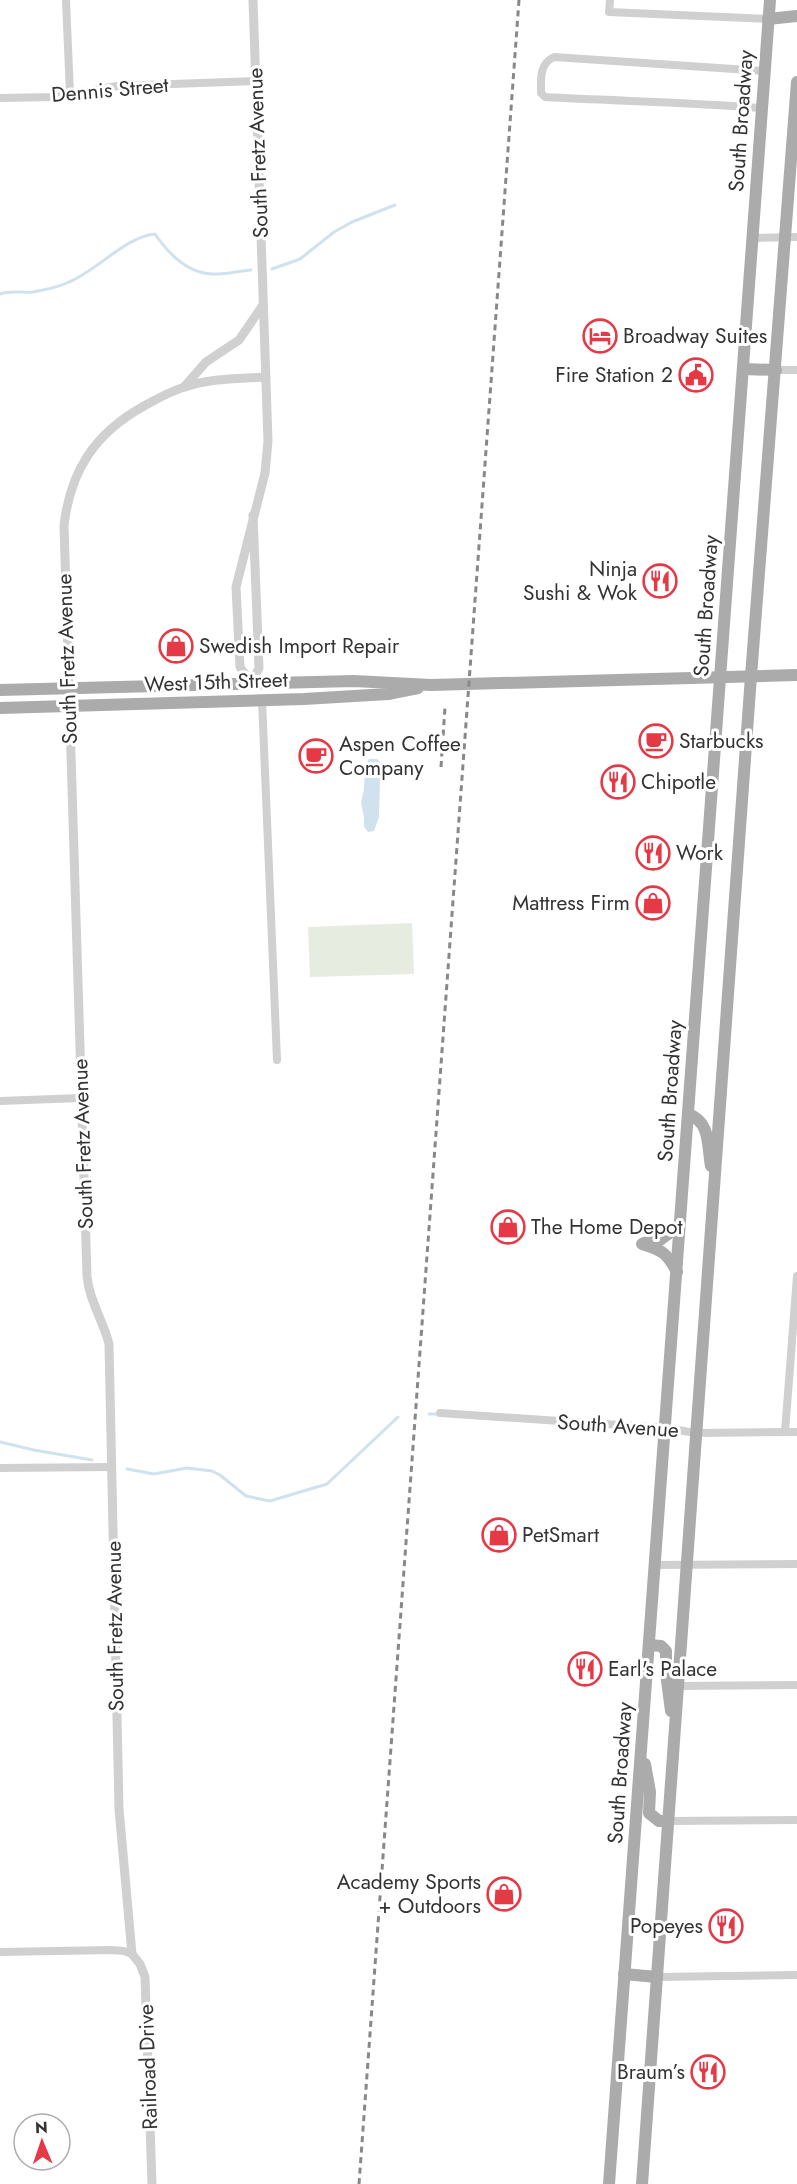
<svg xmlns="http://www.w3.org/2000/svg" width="797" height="2184" font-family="Jost,sans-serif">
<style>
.green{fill:#e6ecdf}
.water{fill:#cfe2ee}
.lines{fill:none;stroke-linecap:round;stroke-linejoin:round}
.stream{stroke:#cfe2ee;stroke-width:3}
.minor{stroke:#d0d0d0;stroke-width:8}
.tertiary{stroke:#d0d0d0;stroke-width:9}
.primary{stroke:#ababab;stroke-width:12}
.rail{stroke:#888;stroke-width:3;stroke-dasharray:6 4.5;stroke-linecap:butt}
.labels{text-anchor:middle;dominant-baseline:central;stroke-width:6;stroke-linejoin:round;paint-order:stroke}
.street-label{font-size:21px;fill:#333;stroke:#fff}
.poi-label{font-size:21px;fill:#333;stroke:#fff;text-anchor:start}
</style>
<rect width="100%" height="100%" fill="#fff"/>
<!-- green -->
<polygon class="green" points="412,923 414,974 310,977 308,927"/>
<!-- water -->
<polygon class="water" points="369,759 377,759 380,762 382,770 380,779 379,817 374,831 368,832 364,827 364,817 361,803 364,789 365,765"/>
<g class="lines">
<!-- stream -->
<g class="stream">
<polyline points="272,269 300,259 334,232 352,222 395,205"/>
<path d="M0,294c10,-4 22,-1 33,-2 11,-2 26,-5 36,-10 29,-12 56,-45 86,-48 13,19 32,39 57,40 12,1 26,-3 39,-4"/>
<polyline points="429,1414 439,1414"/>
<polyline points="0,1442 34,1450 92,1460"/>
<polyline points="127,1469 154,1474 187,1468 212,1471 220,1475 246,1496 270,1501 327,1484 398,1417"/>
</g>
<!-- minor -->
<g class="minor">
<polyline points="66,0 70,94"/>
<polyline points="610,0 609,12 768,19"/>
<polyline points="0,98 55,97 117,86 256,81"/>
<path d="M761,108c-72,-6 -144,-7 -216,-11l-4,-4c0,-14 -2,-29 13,-36l210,14"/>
<polyline points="752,238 797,237"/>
<polyline points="776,370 797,370"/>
<polyline points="262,700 277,1060"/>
<polyline points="0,1101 81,1098"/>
<polyline points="440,1413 665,1428 696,1433 797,1432"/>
<polyline points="785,1432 797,1276"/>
<polyline points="0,1468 112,1467"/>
<polyline points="654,1565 797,1564"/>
<polyline points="678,1686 797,1685"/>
<polyline points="668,1821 797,1820"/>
<polyline points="0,1952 111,1950 124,1951 132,1954"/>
<polyline points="657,1977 797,1975"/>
</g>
<!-- tertiary -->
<g class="tertiary">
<polyline points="185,386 206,362 239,340 263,305"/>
<polyline points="253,515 259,668 251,683 240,667 236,587 265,473 268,441 253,0"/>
<path d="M152,2184l-7,-207 -5,-13 -8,-10 -13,-145 -10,-465c-6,-24 -20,-44 -22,-68l-23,-750c6,-55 31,-93 80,-120 13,-7 26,-15 41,-19 26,-9 54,-8 81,-10"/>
</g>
<!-- primary -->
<g class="primary">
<polyline points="768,19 797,16"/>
<polyline points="743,369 776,370"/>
<polyline points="0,690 354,681 431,685 797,675"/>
<polyline points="0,708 304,699 388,694 418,688"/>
<path d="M688,1114c23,8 19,31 23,52"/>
<polyline points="644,1243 660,1240 680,1225"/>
<path d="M642,1244c20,6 25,9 35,28"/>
<polyline points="649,1645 661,1646 666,1651 666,1673 671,1711"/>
<polyline points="645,1764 650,1792 649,1813 659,1821 668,1821"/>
<polyline points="624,1974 657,1977"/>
<polyline points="609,2184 770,0"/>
<polyline points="642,2184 751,676 797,82"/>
</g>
<!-- rail -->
<g class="rail">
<polyline points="441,767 445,707"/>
<polyline points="359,2184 519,0"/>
</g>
</g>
<!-- icons -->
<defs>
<symbol id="hotel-ring" viewBox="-11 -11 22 22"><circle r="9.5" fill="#fff" stroke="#e63946" stroke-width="1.5"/><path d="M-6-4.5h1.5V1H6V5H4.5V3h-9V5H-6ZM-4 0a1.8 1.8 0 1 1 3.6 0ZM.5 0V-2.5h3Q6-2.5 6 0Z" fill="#e63946"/></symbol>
<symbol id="civic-ring" viewBox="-11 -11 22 22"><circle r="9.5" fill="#fff" stroke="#e63946" stroke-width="1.5"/><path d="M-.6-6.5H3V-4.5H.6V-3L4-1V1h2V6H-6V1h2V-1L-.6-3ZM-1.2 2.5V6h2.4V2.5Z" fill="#e63946"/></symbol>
<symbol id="restaurant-ring" viewBox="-11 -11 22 22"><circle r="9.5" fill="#fff" stroke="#e63946" stroke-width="1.5"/><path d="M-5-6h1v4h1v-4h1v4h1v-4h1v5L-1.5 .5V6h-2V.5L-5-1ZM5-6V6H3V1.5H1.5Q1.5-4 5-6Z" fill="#e63946"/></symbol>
<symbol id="shop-ring" viewBox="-11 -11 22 22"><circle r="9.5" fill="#fff" stroke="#e63946" stroke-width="1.5"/><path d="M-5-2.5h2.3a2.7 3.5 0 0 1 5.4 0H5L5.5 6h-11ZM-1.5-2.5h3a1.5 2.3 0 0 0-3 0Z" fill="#e63946"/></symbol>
<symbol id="cafe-ring" viewBox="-11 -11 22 22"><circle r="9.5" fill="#fff" stroke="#e63946" stroke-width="1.5"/><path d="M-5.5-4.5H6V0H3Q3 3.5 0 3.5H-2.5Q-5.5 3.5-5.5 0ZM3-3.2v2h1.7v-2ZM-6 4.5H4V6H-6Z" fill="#e63946"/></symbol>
</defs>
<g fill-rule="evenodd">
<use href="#hotel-ring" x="581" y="317" width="38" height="38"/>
<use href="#civic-ring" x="677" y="356" width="38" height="38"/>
<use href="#restaurant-ring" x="641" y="562" width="38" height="38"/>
<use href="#shop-ring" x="157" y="627" width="38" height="38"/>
<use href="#cafe-ring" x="637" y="722" width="38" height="38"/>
<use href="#cafe-ring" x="297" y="737" width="38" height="38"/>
<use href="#restaurant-ring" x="599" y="763" width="38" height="38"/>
<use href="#restaurant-ring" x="634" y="834" width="38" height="38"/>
<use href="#shop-ring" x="634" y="884" width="38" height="38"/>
<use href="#shop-ring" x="489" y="1208" width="38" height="38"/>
<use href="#shop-ring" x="480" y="1516" width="38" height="38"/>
<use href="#restaurant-ring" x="566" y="1650" width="38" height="38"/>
<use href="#shop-ring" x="485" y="1875" width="38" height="38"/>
<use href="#restaurant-ring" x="707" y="1907" width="38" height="38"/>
<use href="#restaurant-ring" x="689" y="2053" width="38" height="38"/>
</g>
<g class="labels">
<!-- street labels -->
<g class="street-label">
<text transform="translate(110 90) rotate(-5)">Dennis Street</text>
<text transform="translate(741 121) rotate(-86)">South Broadway</text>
<text transform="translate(258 153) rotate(-92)">South Fretz Avenue</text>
<text transform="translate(706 606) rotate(-86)">South Broadway</text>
<text transform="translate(67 659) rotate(-92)">South Fretz Avenue</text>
<text transform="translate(216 682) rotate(-2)">West 15th Street</text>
<text transform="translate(670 1091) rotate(-86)">South Broadway</text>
<text transform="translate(83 1144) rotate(-92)">South Fretz Avenue</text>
<text transform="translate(618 1426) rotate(4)">South Avenue</text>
<text transform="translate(115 1626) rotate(-91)">South Fretz Avenue</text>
<text transform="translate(620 1773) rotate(-86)">South Broadway</text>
<text transform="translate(148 2067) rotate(-92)">Railroad Drive</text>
</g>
<!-- poi labels -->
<g class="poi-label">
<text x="623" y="336">Broadway Suites</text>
<text x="673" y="375" text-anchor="end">Fire Station 2</text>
<text x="637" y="569" text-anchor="end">Ninja<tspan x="637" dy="24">Sushi &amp; Wok</tspan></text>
<text x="199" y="646">Swedish Import Repair</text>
<text x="679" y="741">Starbucks</text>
<text x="339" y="744">Aspen Coffee<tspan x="339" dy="24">Company</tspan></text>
<text x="641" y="782">Chipotle</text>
<text x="676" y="853">Work</text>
<text x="630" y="903" text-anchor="end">Mattress Firm</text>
<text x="531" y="1227">The Home Depot</text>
<text x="522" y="1535">PetSmart</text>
<text x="608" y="1669">Earl's Palace</text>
<text x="481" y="1882" text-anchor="end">Academy Sports<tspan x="481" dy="24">+ Outdoors</tspan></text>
<text x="703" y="1926" text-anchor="end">Popeyes</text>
<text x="685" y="2072" text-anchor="end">Braum’s</text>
</g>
</g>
<!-- north arrow -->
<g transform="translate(42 2142) rotate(358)"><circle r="28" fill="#ffffff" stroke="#adadad" stroke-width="1.5"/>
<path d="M0-4.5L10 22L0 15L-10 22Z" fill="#e63946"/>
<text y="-9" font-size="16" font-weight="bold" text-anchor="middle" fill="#333333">N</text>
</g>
</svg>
